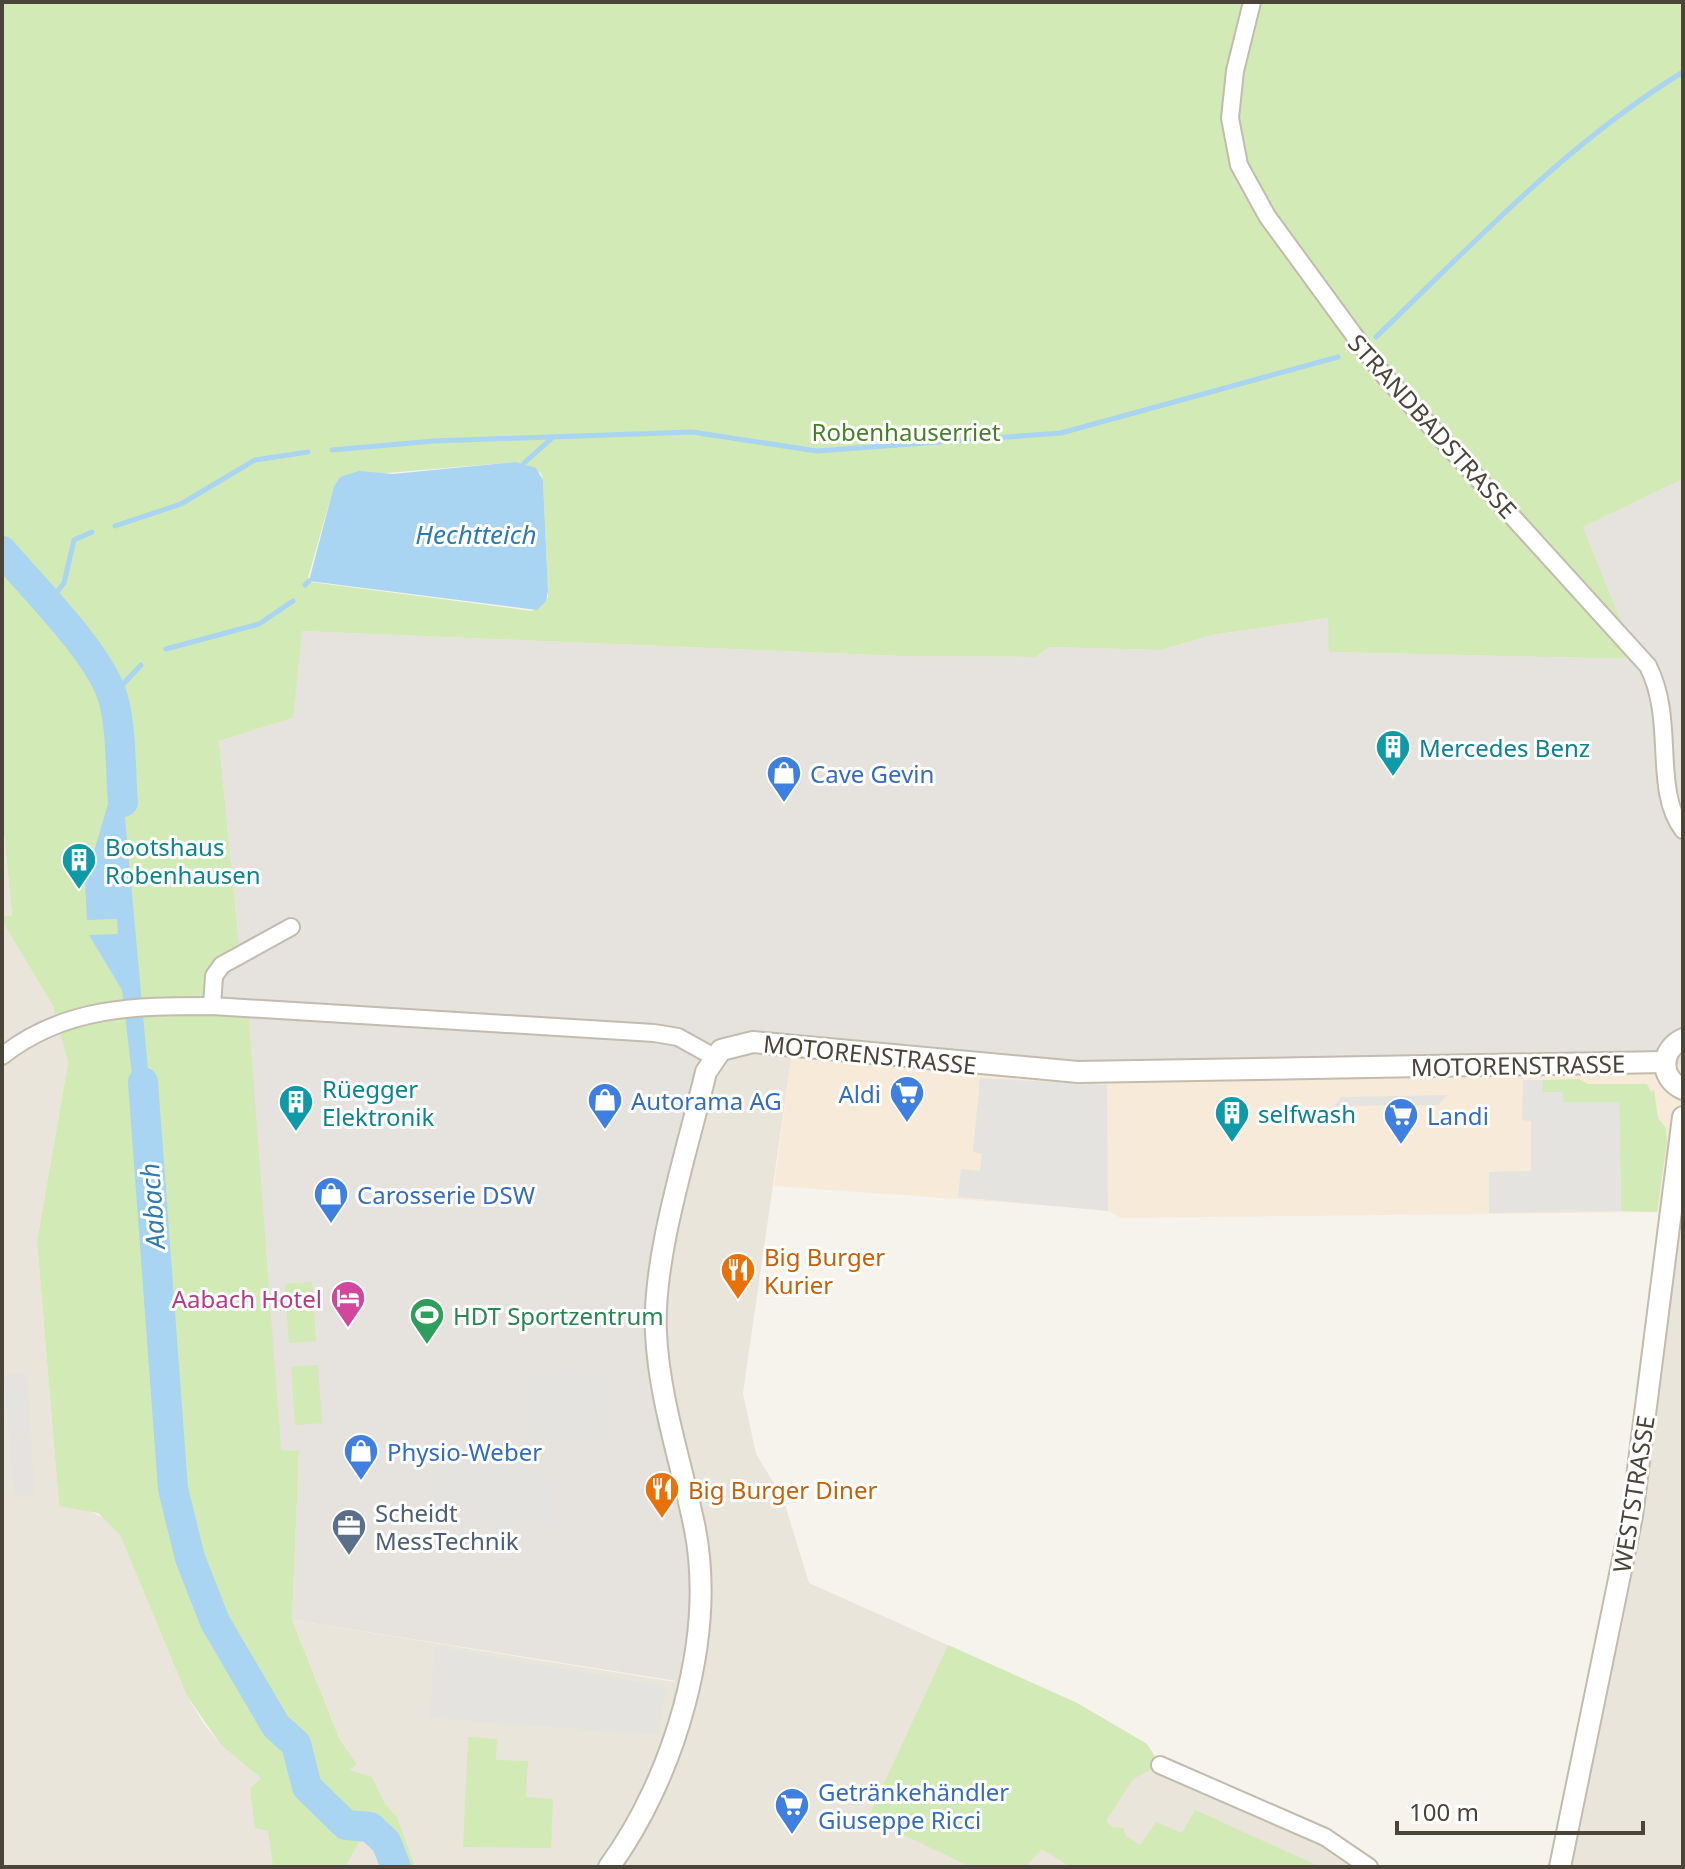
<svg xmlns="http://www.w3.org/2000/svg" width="1685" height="1869" font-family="'Noto Sans',sans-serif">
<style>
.residential{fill:#eae5da}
.commercial{fill:#f7ead8}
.industrial{fill:#e6e2dd}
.green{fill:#d2eab5;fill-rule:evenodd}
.parking{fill:#e5e3e0}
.water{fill:#a9d4f2}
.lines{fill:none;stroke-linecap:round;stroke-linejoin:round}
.stream{stroke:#a9d4f2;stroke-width:5}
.river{stroke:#a9d4f2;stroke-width:30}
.minor-casing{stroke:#c2bbae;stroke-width:20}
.tertiary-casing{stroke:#c2bbae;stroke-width:24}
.minor{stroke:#fff;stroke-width:16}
.tertiary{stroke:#fff;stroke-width:20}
.labels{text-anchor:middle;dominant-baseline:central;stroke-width:6;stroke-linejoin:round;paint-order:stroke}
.street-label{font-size:24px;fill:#4b4439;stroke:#fff}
.park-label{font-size:24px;fill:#4a7f2a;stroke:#fff}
.culture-label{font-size:24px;fill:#0d838f;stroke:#fff;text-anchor:start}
.shop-label{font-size:24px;fill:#366cbe;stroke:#fff;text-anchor:start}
.food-label{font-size:24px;fill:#c56008;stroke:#fff;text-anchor:start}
.hotel-label{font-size:24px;fill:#b23c85;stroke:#fff;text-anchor:end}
.leisure-label{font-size:24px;fill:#27864d;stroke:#fff;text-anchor:start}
.service-label{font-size:24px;fill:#4e5e75;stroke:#fff;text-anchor:start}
.water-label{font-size:26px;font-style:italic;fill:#2e7ab2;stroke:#fff}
</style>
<rect width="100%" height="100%" fill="#f6f3ec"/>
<!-- residential -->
<g class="residential">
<polygon points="2,812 12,915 2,917"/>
<polygon points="2,921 53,1006 68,1063 37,1241 59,1506 84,1508 109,1521 120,1535 187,1696 204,1724 221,1745 282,1795 299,1800 357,1764 340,1740 292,1620 675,1682 676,1444 658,1281 714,1057 793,1046 743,1393 756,1454 783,1498 809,1583 1077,1703 1147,1744 1160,1765 1369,1867 2,1867"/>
<polygon points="1683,1117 1683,1867 1560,1867 1623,1569"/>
</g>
<!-- commercial -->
<polygon class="commercial" points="793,1046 1683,1064 1683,1117 1669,1212 1121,1218 1108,1211 1084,1208 774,1186"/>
<!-- industrial -->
<polygon class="industrial" points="1683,479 1683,1064 1078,1072 753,1042 709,1064 656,1333 695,1532 689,1683 292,1620 299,1452 281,1450 212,1006 214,976 240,954 219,741 293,718 301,631 902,656 1036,657 1049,647 1161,650 1212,635 1328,618 1330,652 1635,659 1583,527"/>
<!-- green -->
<g class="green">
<path d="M2,2h1681v477l-100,48 53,132 -307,-7 -1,-34 -116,17 -51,15 -112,-3 -13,10 -134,-1 -600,-25 -9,87 -74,23 21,213 -18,11 -10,41 36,2 33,442 18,1 -7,169 48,120 17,24 -8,6 23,7 13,27 12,13 18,50h-29l-12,-31 -15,6 -14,25 -72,-2 -5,-34 -13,-3 -5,-39 11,-11 -40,-33 -34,-49 -67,-161 -22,-22 -39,-7 -22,-265 31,-178 -15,-57 -51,-85v-4l10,-2 -10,-103zM516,462l25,11 2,7 5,111v6l-16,14 -221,-29 -3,-4 26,-92 6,-9z"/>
<polygon points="1579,1079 1588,1084 1647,1084 1651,1092 1654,1090 1658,1118 1666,1128 1667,1142 1657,1212 1621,1211 1619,1102 1563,1102 1542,1092 1543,1080"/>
<polygon points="312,1282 316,1341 289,1343 285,1284"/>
<polygon points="318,1365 322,1423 295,1425 291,1367"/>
<polygon points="948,1645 1077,1703 1147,1744 1160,1765 1133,1779 1106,1821 1112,1827 1123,1828 1126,1836 1140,1845 1156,1822 1182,1833 1195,1810 1314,1864 1313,1867 1070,1867 1042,1849 1025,1867 971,1867 868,1818"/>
<polygon points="468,1737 497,1739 496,1760 528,1761 526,1797 553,1799 551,1848 463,1847"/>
</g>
<!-- parking -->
<g class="parking">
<polygon points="980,1078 1107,1085 1108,1211 958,1197 961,1169 980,1171 982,1154 973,1152"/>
<polygon points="1523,1080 1543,1080 1542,1092 1563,1092 1563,1102 1619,1102 1621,1211 1489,1213 1489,1172 1531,1171 1531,1121 1522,1120"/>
<polygon points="1447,1095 1438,1105 1333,1106 1342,1097"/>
<polygon points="527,1368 608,1375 604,1442 522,1437"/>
<polygon points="27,1374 35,1495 14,1497 4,1375"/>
<polygon points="437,1457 554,1468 551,1532 433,1526"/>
<polygon points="434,1646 667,1687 657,1735 430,1718"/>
</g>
<!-- water -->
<g class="water">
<polygon points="516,462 536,468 543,480 548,591 546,601 537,610 309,581 334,486 340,477 359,471 393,474"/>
<polygon points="120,763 151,1103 146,1122 136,1108 122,990 89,935 118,934 117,919 87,920 84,864 93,855"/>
</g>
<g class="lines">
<!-- stream -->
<g class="stream">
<path d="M1376,337c97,-93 191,-194 307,-265"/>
<polyline points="332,450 434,441 692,432 817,451 1061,433 1338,357"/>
<polyline points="524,463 551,439"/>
<polyline points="115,526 181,504 255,460 308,452"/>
<polyline points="305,585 309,581"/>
<polyline points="47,605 64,583 74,540 92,532"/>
<polyline points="166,649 259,624 293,601"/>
<polyline points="112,696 141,665"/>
</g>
<!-- river -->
<g class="river">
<path d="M2,551c32,38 97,101 111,147 9,33 7,71 10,104"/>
<polyline points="143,1082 173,1489 190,1558 215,1622 276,1726 296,1744 307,1787 346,1825 370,1827 386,1842 396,1867"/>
</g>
<defs>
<g id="minor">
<path d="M1252,2l-17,69 -5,47 9,47 28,51 114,156 267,294c28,55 4,123 35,164"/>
<polyline points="212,1006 214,976 222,965 291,927"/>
<path d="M2,1056c63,-50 134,-50 210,-50l442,27 24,4 36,20"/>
<polyline points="1160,1765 1325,1837 1369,1867"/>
</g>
<g id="tertiary">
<path d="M1683,1039c-23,11 -24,39 0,50"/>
<path d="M609,1867c65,-89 107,-228 86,-338 -13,-64 -36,-130 -39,-196 -4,-76 32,-185 50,-261l15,-22 32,-8 325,30 587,-10"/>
<polyline points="1560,1867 1632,1516 1683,1117"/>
</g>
</defs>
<!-- minor casing -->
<use href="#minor" class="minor-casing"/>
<!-- tertiary casing -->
<use href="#tertiary" class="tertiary-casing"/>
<!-- minor -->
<use href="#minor" class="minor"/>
<!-- tertiary -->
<use href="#tertiary" class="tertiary"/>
</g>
<!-- icons -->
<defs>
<symbol id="building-pin" viewBox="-11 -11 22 30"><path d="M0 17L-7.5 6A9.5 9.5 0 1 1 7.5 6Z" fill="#0f9aa8" stroke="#fff"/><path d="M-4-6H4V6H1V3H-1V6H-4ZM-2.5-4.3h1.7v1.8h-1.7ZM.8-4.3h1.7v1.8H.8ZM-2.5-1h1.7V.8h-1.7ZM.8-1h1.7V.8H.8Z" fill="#fff"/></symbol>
<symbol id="shop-pin" viewBox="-11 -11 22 30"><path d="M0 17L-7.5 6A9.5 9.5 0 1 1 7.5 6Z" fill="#3f7fe0" stroke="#fff"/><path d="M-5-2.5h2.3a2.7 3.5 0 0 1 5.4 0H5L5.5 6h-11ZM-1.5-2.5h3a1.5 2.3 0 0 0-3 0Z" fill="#fff"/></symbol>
<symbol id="supermarket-pin" viewBox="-11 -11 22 30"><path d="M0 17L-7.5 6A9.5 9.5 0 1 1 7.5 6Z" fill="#3f7fe0" stroke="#fff"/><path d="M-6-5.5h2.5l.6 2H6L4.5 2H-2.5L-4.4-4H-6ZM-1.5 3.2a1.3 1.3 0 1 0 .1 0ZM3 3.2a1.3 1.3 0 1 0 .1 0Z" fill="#fff"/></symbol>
<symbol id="restaurant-pin" viewBox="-11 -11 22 30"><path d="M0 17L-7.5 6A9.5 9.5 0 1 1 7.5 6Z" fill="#e8710a" stroke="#fff"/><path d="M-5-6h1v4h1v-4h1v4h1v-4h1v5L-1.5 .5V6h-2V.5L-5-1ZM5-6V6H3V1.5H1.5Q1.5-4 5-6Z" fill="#fff"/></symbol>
<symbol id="hotel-pin" viewBox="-11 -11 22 30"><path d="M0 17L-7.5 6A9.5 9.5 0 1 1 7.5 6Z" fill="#d1479c" stroke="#fff"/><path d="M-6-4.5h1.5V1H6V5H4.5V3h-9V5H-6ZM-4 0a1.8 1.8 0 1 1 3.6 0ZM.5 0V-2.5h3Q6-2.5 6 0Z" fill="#fff"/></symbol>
<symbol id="stadium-pin" viewBox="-11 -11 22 30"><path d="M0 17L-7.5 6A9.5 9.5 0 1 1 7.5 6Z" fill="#2e9e5b" stroke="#fff"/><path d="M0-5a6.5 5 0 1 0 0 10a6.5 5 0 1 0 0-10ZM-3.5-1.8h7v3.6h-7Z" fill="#fff"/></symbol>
<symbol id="office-pin" viewBox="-11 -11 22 30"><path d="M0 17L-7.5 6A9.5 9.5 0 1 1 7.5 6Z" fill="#5c6f8a" stroke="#fff"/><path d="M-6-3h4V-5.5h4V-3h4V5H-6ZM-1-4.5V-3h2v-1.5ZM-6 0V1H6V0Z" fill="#fff"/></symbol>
</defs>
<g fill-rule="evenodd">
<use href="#building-pin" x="1373" y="727" width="40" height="54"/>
<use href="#shop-pin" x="764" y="753" width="40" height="54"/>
<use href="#building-pin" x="59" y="840" width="40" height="54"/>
<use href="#supermarket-pin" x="887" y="1073" width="40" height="54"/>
<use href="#shop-pin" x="585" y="1080" width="40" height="54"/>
<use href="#building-pin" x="276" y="1082" width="40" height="54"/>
<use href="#building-pin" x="1212" y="1093" width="40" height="54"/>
<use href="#supermarket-pin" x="1381" y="1095" width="40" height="54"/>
<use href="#shop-pin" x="311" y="1174" width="40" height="54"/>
<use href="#restaurant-pin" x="718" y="1250" width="40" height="54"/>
<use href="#hotel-pin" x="328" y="1278" width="40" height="54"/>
<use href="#stadium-pin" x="407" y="1295" width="40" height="54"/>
<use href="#shop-pin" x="341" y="1431" width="40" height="54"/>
<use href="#restaurant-pin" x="642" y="1469" width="40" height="54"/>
<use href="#office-pin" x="329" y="1506" width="40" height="54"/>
<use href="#supermarket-pin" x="772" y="1785" width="40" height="54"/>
</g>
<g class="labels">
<!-- street labels -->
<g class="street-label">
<text transform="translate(1433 426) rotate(48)">STRANDBADSTRASSE</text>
<text transform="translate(870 1054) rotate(6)">MOTORENSTRASSE</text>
<text transform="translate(1518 1065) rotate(-1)">MOTORENSTRASSE</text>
<text transform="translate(1633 1494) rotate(-81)">WESTSTRASSE</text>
</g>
<!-- park labels -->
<g class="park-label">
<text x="906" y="431">Robenhauserriet</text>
</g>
<!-- culture labels -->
<g class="culture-label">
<text x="1419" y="747">Mercedes Benz</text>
<text x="105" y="846">Bootshaus<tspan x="105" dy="28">Robenhausen</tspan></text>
<text x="322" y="1088">Rüegger<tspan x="322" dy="28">Elektronik</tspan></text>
<text x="1258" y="1113">selfwash</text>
</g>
<!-- shop labels -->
<g class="shop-label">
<text x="810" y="773">Cave Gevin</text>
<text x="881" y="1093" text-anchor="end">Aldi</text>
<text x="631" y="1100">Autorama AG</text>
<text x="1427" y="1115">Landi</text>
<text x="357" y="1194">Carosserie DSW</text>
<text x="387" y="1451">Physio-Weber</text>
<text x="818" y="1791">Getränkehändler<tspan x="818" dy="28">Giuseppe Ricci</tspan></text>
</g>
<!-- food labels -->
<g class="food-label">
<text x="764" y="1256">Big Burger<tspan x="764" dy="28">Kurier</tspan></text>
<text x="688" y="1489">Big Burger Diner</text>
</g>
<!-- hotel labels -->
<g class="hotel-label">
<text x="322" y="1298">Aabach Hotel</text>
</g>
<!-- leisure labels -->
<g class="leisure-label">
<text x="453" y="1315">HDT Sportzentrum</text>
</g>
<!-- service labels -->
<g class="service-label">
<text x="375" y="1512">Scheidt<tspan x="375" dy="28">MessTechnik</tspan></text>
</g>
<!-- water labels -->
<g class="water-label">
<text x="476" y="534">Hechtteich</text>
<text transform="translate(152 1206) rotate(-94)">Aabach</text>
</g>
</g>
<!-- border -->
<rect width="1685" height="1869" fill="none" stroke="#4b4439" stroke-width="8"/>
<!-- scale -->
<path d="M1397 1821v12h246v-12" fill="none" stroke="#4b4439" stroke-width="4"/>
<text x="1409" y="1821" font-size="24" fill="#4b4439" stroke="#ffffff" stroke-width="6" paint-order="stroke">100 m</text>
</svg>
